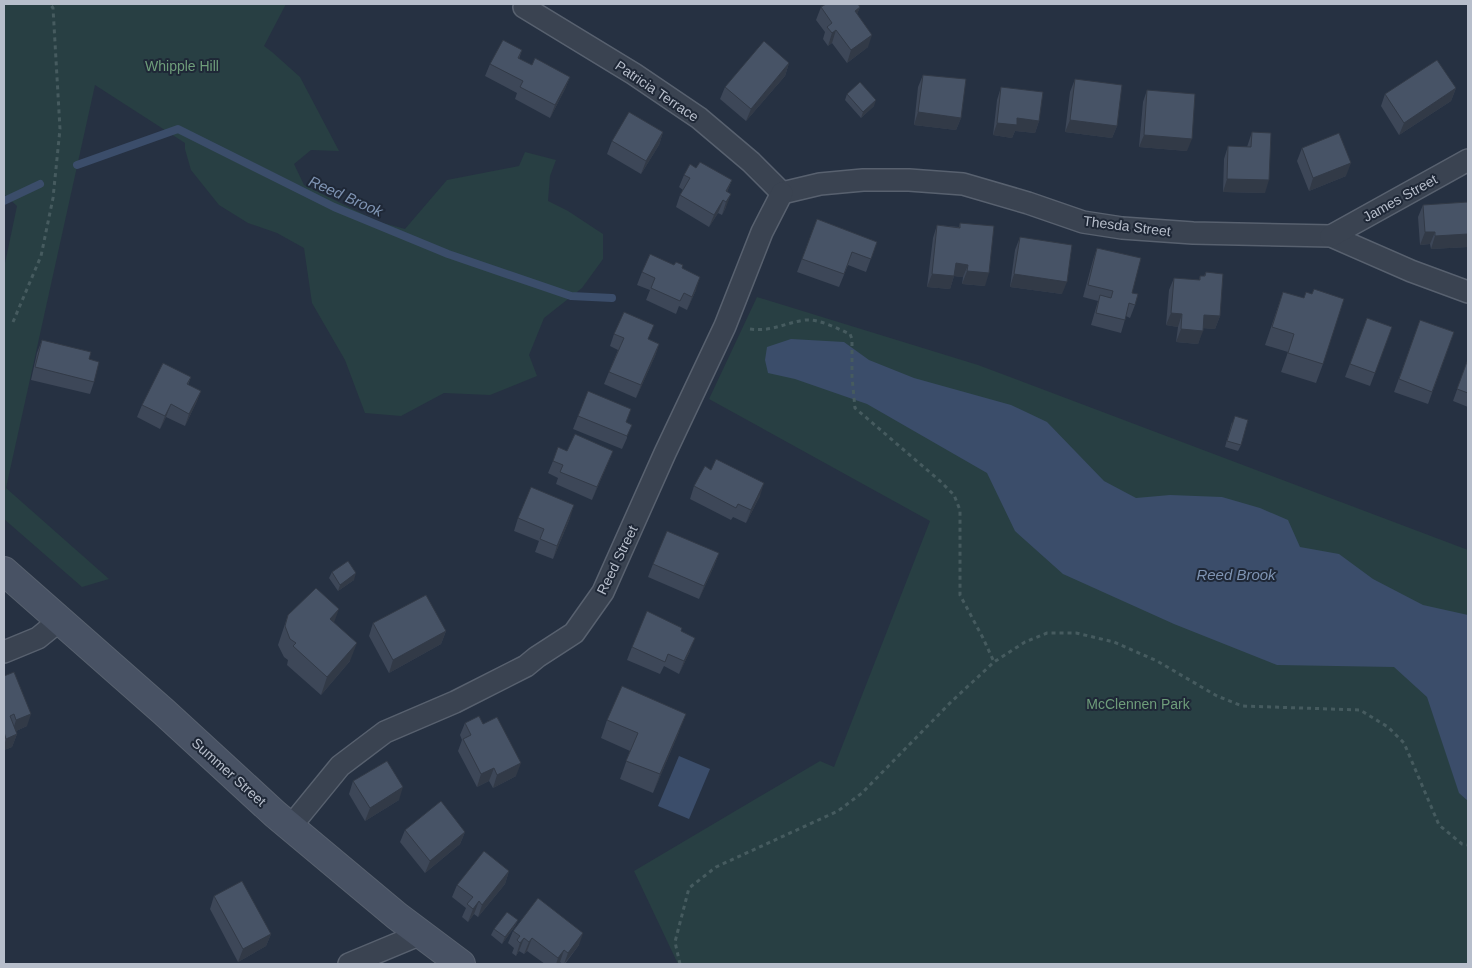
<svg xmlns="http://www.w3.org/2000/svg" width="1472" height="968" font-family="Arial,sans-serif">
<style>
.green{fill:#283f43}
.water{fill:#3b4d6a}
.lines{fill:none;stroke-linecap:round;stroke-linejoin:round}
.stream{stroke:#3b4d6a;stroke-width:8}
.street-casing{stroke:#58616f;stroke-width:24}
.secondary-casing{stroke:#58616f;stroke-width:30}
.path{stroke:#465b5f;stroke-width:3;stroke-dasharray:4 4;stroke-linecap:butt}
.street{stroke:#3a4351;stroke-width:21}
.secondary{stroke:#485264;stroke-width:28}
.wall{fill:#3d4758}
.shaded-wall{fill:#323a47}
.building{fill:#475366;stroke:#323a47}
.labels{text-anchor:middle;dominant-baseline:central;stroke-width:4;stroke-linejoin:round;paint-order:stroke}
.park-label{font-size:14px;fill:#6e9d7a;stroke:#1f2837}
.street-label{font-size:14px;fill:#b7becb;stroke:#1f2837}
.water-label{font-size:15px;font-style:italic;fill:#7e93b2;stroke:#1f2837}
</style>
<rect width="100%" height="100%" fill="#263142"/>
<!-- green -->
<g class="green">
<polygon points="4,4 286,4 264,46 272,52 300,77 339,151 311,150 294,164 304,185 379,222 405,229 447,180 519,166 525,152 556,160 550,176 548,201 568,211 603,234 603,259 582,288 544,318 529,355 537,376 490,395 444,393 401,416 365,413 345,360 312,303 304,248 277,233 248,223 219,205 191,170 185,149 185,143 95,85 6,488 109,579 82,587 4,519 4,268 17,206 4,194"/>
<polygon points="757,297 978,365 1468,550 1468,964 678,964 634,871 820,761 834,767 930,521 709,399"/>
</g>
<!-- water -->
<g class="water">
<polygon points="791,339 844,342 869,360 914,378 1011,405 1047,422 1104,481 1136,498 1170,495 1222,497 1260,508 1288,520 1300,547 1339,554 1373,579 1423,605 1468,615 1468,801 1459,793 1427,697 1394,667 1277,665 1174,624 1063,574 1015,531 987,473 867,404 795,379 768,373 765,360 767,347"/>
<polygon points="679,756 710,769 689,819 658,806"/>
</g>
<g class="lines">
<!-- stream -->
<g class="stream">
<polyline points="77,165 178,129 334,207 448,254 571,296 612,298"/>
<polyline points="4,201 40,184"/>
</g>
<defs>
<g id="street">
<polyline points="527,4 524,7 634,74 699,118 751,162 782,193"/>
<polyline points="782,193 820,184 863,180 909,180 963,184 1028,203 1083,222 1122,228 1193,233 1331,236 1411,271 1468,292"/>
<polyline points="1331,236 1468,160"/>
<polyline points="4,652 38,638 59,621"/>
<polyline points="291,826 340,766 385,732 455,702 526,666 537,657 574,633 603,592 665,453 725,326 762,232 782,193"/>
<polyline points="349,964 421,934"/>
</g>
<polyline id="secondary" points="4,571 164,712 275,814 397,916 461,964"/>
</defs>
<!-- street casing -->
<use href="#street" class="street-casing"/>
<!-- secondary casing -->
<use href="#secondary" class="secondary-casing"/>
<!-- path -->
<g class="path">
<polyline points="13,322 41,256 53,198 60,129 53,8 50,4"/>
<path d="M750,329c22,3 34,-6 55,-9 15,-1 31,8 45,14l2,5v38l3,31 85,73 14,14 6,15v85l23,43 11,24"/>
<polyline points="680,964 675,942 689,888 716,867 838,811 862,793 951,702 994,662 1025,642 1047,633 1076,633 1114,642 1157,661 1217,696 1242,706 1360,710 1388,727 1404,743 1439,825 1462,844 1468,845"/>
</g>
<!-- street -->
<use href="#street" class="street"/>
<!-- secondary -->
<use href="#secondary" class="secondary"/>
</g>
<!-- wall -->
<g class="wall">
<polygon points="821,7 860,7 857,14 868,47 847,63 832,43 828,46 823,39 825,32 816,20"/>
<polygon points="522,50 519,59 532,65 570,77 565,89 550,118 515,99 517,93 485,76 490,64"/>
<polygon points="789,63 785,76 746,121 720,99 725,87"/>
<polygon points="923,75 961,118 956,130 914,125 918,87"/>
<polygon points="1075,79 1117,126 1112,138 1065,132 1070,92"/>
<polygon points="1001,87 1039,121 1035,133 1015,131 1012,138 993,135 997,100"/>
<polygon points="1456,88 1451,101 1399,135 1381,106 1385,94"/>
<polygon points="1147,90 1187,151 1139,147 1143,102"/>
<polygon points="847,94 874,106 861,118 845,100"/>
<polygon points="663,132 659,145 641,174 607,154 612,141"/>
<polygon points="1252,132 1265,193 1223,192 1224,159 1228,146 1247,147"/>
<polygon points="1302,148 1346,176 1309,191 1297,161"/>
<polygon points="696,168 732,180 727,192 726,207 722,215 718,213 709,227 676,207 680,195 683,190 679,187 684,175"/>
<polygon points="1468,202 1468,247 1431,249 1430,244 1420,245 1418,217 1423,205"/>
<polygon points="817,219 877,242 866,272 848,265 839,287 797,272"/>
<polygon points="960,223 985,286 962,284 963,277 954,276 950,289 927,287 933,238 937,225 959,227"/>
<polygon points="1020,237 1062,294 1010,287 1015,250"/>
<polygon points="1097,248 1132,293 1135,305 1130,318 1126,316 1121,333 1091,325 1098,301 1083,297 1093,260"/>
<polygon points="682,268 696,290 687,310 679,306 676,314 646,300 650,290 637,285 642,272"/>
<polygon points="1206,272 1220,316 1215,329 1203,328 1198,344 1176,342 1178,327 1166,325 1169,290 1174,278 1199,280 1200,276 1204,276"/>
<polygon points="1283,292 1323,364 1316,383 1281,372 1288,352 1265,345"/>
<polygon points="1367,318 1392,327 1370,386 1345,377"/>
<polygon points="1420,320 1454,332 1428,404 1394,392"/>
<polygon points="614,334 649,339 659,344 655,356 636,398 604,384 618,350 610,346"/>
<polygon points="42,340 89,359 94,382 90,394 31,380 37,353"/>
<polygon points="1468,359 1468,407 1453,401"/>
<polygon points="191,377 188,385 201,391 196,403 185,426 166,417 160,429 137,417 142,405"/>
<polygon points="578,416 626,422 627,438 622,449 573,429"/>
<polygon points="1232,422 1241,445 1238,451 1225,447"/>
<polygon points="567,451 613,451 592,500 556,484 558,478 548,473 553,461"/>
<polygon points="694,486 760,496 746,523 733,517 731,520 690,499"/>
<polygon points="518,518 570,518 553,559 535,552 539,541 514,531"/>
<polygon points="719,553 714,566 699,599 648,577 653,564"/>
<polygon points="332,572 354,580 338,591 329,578"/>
<polygon points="288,615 334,623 350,661 321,695 287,665 288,660 284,657 278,645"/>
<polygon points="373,623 446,631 441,644 389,673 369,636"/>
<polygon points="681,631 690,651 679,674 664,666 660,674 627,660 632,647"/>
<polygon points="4,676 27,726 16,731 17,734 12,747 4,750"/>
<polygon points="607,720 679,732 653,793 620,779 630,751 601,738"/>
<polygon points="465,723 483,724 516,776 493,788 489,781 477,787 458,751 462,740 460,735"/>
<polygon points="353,781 399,800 365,821 349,794"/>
<polygon points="405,830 465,832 460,844 425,873 400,842"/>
<polygon points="509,871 505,884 478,917 474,914 468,922 462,917 466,908 452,897 457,885"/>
<polygon points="214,896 271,934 266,946 238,962 210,909"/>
<polygon points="518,920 515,926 502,944 491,935 494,929"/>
<polygon points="513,931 579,945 565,964 562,964 560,962 559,964 545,964 527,951 524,954 519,951 516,956 512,953 514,948 508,943"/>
</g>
<!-- shaded-wall -->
<g class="shaded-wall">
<polygon points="860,7 855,19 855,11"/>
<polygon points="836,30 832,43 828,46 832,33"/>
<polygon points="872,35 868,47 847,63 851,50"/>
<polygon points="789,63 785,76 746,121 751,109"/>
<polygon points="570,77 565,89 550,118 555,105"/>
<polygon points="1456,88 1451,101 1399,135 1404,123"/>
<polygon points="876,100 874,106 861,118 863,112"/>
<polygon points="918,112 961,118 956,130 914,125"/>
<polygon points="1017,118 1039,121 1035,133 1015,131 1012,138 993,135 997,123"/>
<polygon points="1070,120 1117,126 1112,138 1065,132"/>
<polygon points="663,132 659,145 641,174 646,161"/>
<polygon points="1144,135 1192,139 1187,151 1139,147"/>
<polygon points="1351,163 1346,176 1309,191 1313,178"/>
<polygon points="1227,179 1269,180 1265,193 1223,192"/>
<polygon points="732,180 718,213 709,227 714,215"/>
<polygon points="731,194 726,207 722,215 726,202"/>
<polygon points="1425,232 1435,232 1430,244 1420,245"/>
<polygon points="1468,234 1468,247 1431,249 1435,236"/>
<polygon points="956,263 968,265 963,277 951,276"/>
<polygon points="967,271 989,273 985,286 962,284"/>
<polygon points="932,274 954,276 950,289 927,287"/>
<polygon points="1014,274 1067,282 1062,294 1010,287"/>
<polygon points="700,277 696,290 687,310 692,297"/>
<polygon points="1171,313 1182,314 1178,327 1166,325"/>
<polygon points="1204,315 1220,316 1215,329 1200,328"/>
<polygon points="1181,329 1203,331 1198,344 1176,342"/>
<polygon points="659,344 655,356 636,398 641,385"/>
<polygon points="201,391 196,403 185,426 189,414"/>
<polygon points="171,404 166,417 160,429 165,416"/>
<polygon points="613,451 608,463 592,500 597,487"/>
<polygon points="764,483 760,496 746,523 751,510"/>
<polygon points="574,505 570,518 553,559 557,546"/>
<polygon points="719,553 714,566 699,599 704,586"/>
<polygon points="356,573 354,580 338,591 340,585"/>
<polygon points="339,609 332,628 330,619"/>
<polygon points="446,631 441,644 389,673 393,660"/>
<polygon points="695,638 690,651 679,674 684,661"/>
<polygon points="357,643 350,661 321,695 327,677"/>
<polygon points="31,714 27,726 12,733 16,720"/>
<polygon points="686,714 679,732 653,793 660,774"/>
<polygon points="17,734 12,747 4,750 4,746 6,739"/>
<polygon points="521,763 516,776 493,788 497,775"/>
<polygon points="494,768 489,781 477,787 481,774"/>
<polygon points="403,787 399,800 365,821 370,808"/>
<polygon points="465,832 460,844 425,873 430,861"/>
<polygon points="509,871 505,884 478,917 482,905"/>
<polygon points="479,901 474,914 468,922 473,909"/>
<polygon points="518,920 515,926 502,944 505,937"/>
<polygon points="583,933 579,945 564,964 568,953"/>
<polygon points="271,934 266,946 238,962 243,949"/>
<polygon points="524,938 519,951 516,956 520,943"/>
<polygon points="532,938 527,951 524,954 529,942"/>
<polygon points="564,950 560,962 559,964 556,964 558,958"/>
</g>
<!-- building -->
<g class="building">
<polygon points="826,4 858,4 860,7 855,11 872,35 851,50 836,30 832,33 827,27 832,23 821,7"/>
<polygon points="503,40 522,50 518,58 532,65 535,58 570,77 555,105 520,87 523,81 490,64"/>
<polygon points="764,41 789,63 751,109 725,87"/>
<polygon points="1437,60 1456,88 1404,123 1385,94"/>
<polygon points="923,75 966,79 961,118 918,112"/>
<polygon points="1075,79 1122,85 1117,126 1070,120"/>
<polygon points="860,82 876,100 863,112 847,94"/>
<polygon points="1001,87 1043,92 1039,121 1017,118 1017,125 997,123"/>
<polygon points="1147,90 1195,94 1192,139 1144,135"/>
<polygon points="629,112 663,132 646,161 612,141"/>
<polygon points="1252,132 1271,133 1269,180 1227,179 1228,146 1251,147"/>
<polygon points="1339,133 1351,163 1313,178 1302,148"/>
<polygon points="700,162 732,180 726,191 731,194 726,202 723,200 714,215 680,195 690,178 684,175 690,164 696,168"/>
<polygon points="1468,202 1468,234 1435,236 1435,232 1425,232 1423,205"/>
<polygon points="817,219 877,242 871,259 852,252 844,274 802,259"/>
<polygon points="960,223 994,226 989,273 967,271 968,265 956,263 954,276 932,274 937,225 960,228"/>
<polygon points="1020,237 1072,245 1067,282 1014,274"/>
<polygon points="1097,248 1141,258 1132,293 1138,294 1135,305 1129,303 1125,320 1096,313 1100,295 1111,298 1113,291 1088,285"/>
<polygon points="650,254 674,265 676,262 683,265 682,268 700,277 692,297 684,293 680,301 651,288 655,278 642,272"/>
<polygon points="1206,272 1223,274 1220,316 1204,315 1203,331 1181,329 1182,314 1171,313 1174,278 1200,280 1200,276 1205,276"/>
<polygon points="1314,289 1344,299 1323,364 1288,353 1294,334 1272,327 1283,292 1304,298 1306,292 1312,294"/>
<polygon points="624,312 654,325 648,339 659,344 641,385 609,372 624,338 614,334"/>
<polygon points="1367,318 1392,327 1375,373 1350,364"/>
<polygon points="1420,320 1454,332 1432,392 1399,379"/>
<polygon points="42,340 91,352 89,359 99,362 94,382 35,367"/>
<polygon points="1468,359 1468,393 1457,389"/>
<polygon points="163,363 191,377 187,384 201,391 189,414 171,404 165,416 142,405"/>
<polygon points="588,391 631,409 626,422 632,425 627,436 578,416"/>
<polygon points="1235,416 1248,420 1241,445 1227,441"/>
<polygon points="575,434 613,451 597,487 560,472 563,465 553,461 558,447 567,451"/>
<polygon points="716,459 764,483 751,510 738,504 736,508 694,486 705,466 711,470"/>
<polygon points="531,487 574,505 557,546 540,539 544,529 518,518"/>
<polygon points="667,531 719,553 704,586 653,564"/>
<polygon points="348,561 356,573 340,585 332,572"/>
<polygon points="316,588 339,609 330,619 357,643 327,677 293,646 296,643 290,639 285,626 288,615"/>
<polygon points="426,595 446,631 393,660 373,623"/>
<polygon points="647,611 682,628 681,631 695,638 684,661 668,654 665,662 632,647"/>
<polygon points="14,672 31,714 16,720 14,714 10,716 17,734 6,739 4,732 4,676"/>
<polygon points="622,686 686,714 660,774 626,761 638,733 607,720"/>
<polygon points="479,716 483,724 497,717 521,763 497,775 494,768 481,774 463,739 471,735 465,723"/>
<polygon points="387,761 403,787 370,808 353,781"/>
<polygon points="441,801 465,832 430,861 405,830"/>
<polygon points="484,851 509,871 482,905 479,901 473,909 467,904 473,897 457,885"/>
<polygon points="242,881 271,934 243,949 214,896"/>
<polygon points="538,898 583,933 568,953 564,950 558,958 532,938 529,942 524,938 520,943 517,940 520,936 513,931"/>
<polygon points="507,912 518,920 505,937 494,929"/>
</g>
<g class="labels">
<!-- park labels -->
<g class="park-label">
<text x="182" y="66">Whipple Hill</text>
<text x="1138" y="704">McClennen Park</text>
</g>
<!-- street labels -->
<g class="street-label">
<text transform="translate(657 91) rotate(34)">Patricia Terrace</text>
<text transform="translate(1400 198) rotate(-29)">James Street</text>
<text transform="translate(1127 226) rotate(7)">Thesda Street</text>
<text transform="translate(617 560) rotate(-64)">Reed Street</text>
<text transform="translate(229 772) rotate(42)">Summer Street</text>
</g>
<!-- water labels -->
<g class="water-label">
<text transform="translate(346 196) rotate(24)">Reed Brook</text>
<text x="1236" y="574">Reed Brook</text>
</g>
</g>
<!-- border -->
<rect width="1472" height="968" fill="none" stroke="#b7becb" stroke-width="10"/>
</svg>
